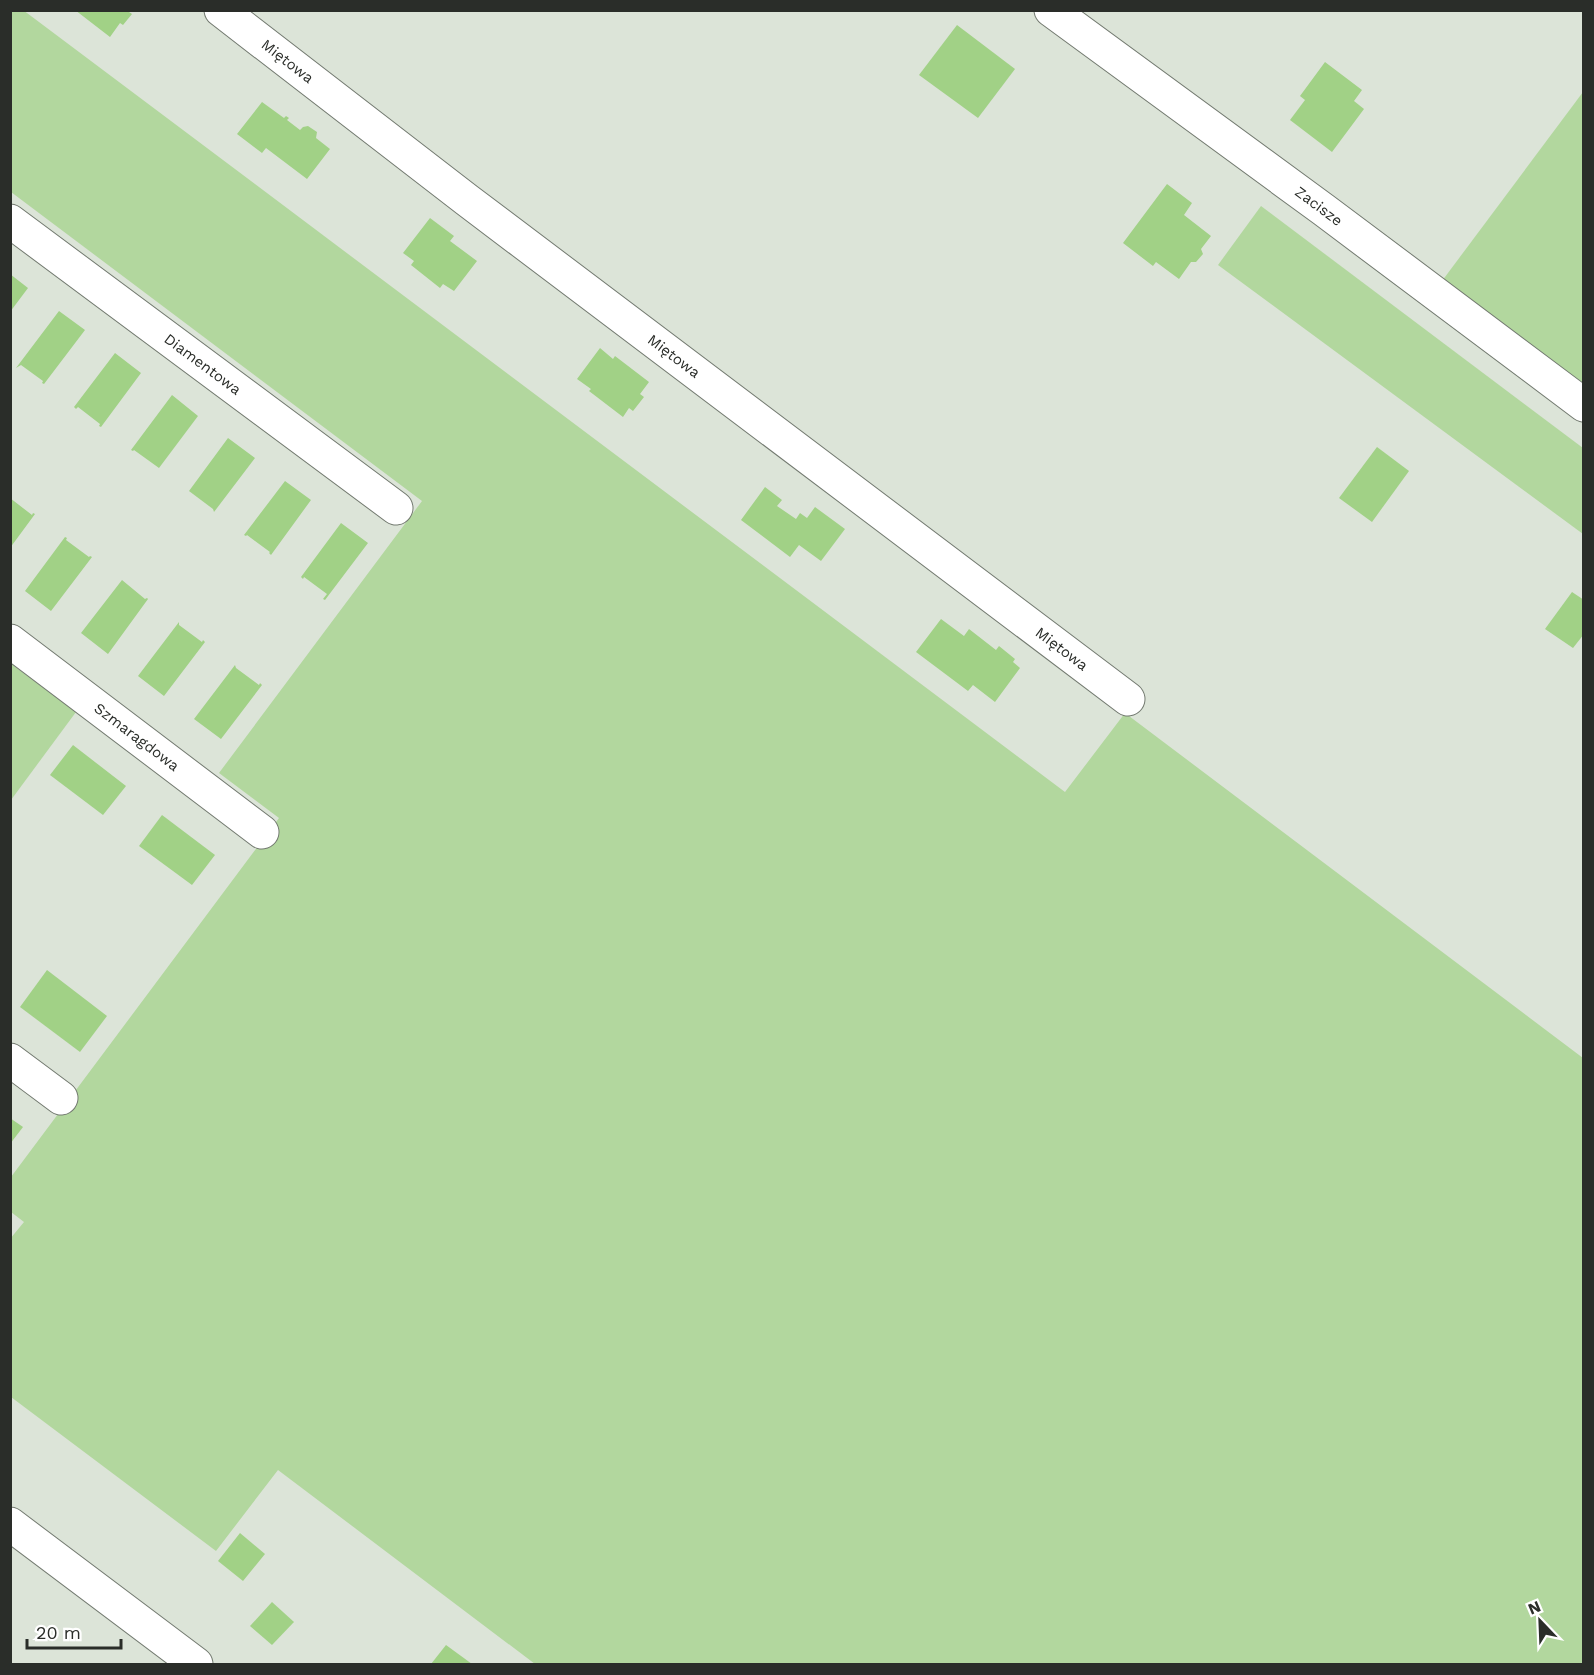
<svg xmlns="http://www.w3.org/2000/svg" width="1594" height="1675" font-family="'Work Sans',sans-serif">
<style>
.green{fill:#b2d79e}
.building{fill:#a1d186}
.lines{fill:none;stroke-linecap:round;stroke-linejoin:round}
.minor-casing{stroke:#737a70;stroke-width:35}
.minor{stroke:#fff;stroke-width:33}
.labels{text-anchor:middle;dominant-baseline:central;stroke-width:5;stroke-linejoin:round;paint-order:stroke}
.street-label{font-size:15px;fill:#2a2d29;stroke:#fff}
</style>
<rect width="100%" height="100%" fill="#dce4d8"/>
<!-- green -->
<g class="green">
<polygon points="23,10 1065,792 1125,713 1583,1058 1583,1664 535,1664 278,1470 216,1551 11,1397 10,1239 24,1222 11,1212 11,1177 279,818 219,773 422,501 11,192 11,11"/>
<polygon points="1583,92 1583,387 1442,281"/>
<polygon points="1261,206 1583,448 1583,534 1218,265"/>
<polygon points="10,663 76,712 11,800 10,800"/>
</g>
<!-- building -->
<g class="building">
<polygon points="75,10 130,10 129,12 132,14 123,25 120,23 110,37"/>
<polygon points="957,25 1015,69 978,118 919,75"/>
<polygon points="1325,62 1362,90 1354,101 1364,109 1332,152 1290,120 1305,100 1300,96"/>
<polygon points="262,102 284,118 286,116 289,118 287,120 300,130 303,127 308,126 317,132 316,138 330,149 307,179 266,148 262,153 237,134"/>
<polygon points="1167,184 1192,203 1184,215 1211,236 1201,249 1203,254 1196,262 1191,262 1179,279 1156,262 1153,266 1123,243"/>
<polygon points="430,218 454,236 450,241 477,261 454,291 443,284 440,288 411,265 414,261 403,253"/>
<polygon points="10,274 28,288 10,312"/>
<polygon points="59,311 85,330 44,384 42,383 43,381 21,365 16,368"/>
<polygon points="600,348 613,359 615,356 649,382 640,394 644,397 633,411 629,408 623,417 589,391 591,389 577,379"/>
<polygon points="115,353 141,373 101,427 99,426 100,424 78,407 76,409 74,407"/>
<polygon points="172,395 198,416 159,468 134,450 133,451 131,450"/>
<polygon points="228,438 255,458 214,512 213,509 189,491"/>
<polygon points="1377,447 1409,471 1372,522 1339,498"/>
<polygon points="285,481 311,500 271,555 269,553 270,552 247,535 246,536 244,535"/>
<polygon points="765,487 782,500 777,506 796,519 800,513 807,518 815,507 845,529 821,561 799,545 790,557 741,520"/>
<polygon points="10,498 32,515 33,513 35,514 10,548"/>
<polygon points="341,523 368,543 325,600 323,599 327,594 304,577 303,579 301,577"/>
<polygon points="65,537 67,538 66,540 89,557 90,556 92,557 51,611 25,591"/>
<polygon points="122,580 145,599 147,598 148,599 108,654 81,633"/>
<polygon points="1572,592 1584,600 1584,634 1573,648 1545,629"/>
<polygon points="941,619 964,636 969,629 996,650 999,646 1015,659 1013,662 1020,668 995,702 973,685 968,691 916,652"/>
<polygon points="179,622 179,625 202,642 203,640 205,642 164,696 138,676"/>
<polygon points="235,665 236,668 259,685 260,683 262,685 221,739 194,719"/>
<polygon points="73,745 126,786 103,815 50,775"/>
<polygon points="162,815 215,855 192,885 139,846"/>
<polygon points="47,970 107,1016 80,1052 20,1007"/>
<polygon points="10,1118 23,1127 10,1144"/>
<polygon points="240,1533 265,1554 243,1581 218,1561"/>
<polygon points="272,1602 294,1622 272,1645 250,1626"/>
<polygon points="446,1645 472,1664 431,1664"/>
</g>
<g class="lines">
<defs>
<g id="minor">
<path id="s1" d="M221,10l246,190 661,499"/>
<path id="s2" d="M1051,10l273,200 260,195"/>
<path id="s3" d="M10,221l386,287"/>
<path id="s4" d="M10,641l252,191"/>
<polyline points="10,1060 61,1098"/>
<polyline points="10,1524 196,1664"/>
</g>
</defs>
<!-- minor casing -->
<use href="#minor" class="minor-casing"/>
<!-- minor -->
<use href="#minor" class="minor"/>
</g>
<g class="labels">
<!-- street labels -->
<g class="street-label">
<text stroke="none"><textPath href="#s1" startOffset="84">Miętowa</textPath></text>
<text stroke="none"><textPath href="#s2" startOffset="332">Zacisze</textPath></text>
<text stroke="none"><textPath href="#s1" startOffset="570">Miętowa</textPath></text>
<text stroke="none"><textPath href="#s3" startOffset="240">Diamentowa</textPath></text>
<text stroke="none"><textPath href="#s1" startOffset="1056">Miętowa</textPath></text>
<text stroke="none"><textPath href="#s4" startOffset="159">Szmaragdowa</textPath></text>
</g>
</g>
<!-- border -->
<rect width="1594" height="1675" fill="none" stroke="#2a2d29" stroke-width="24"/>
<!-- north arrow -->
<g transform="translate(1540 1621) rotate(337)" stroke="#ffffff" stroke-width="4.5" paint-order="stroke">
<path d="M0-4.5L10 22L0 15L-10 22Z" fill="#2a2d29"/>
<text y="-9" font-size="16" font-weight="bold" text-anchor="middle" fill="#2a2d29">N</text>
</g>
<!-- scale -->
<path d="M27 1639v9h94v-9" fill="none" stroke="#2a2d29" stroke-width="3"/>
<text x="36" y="1639" font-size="18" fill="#2a2d29" stroke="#ffffff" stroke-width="4.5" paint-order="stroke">20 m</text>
</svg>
